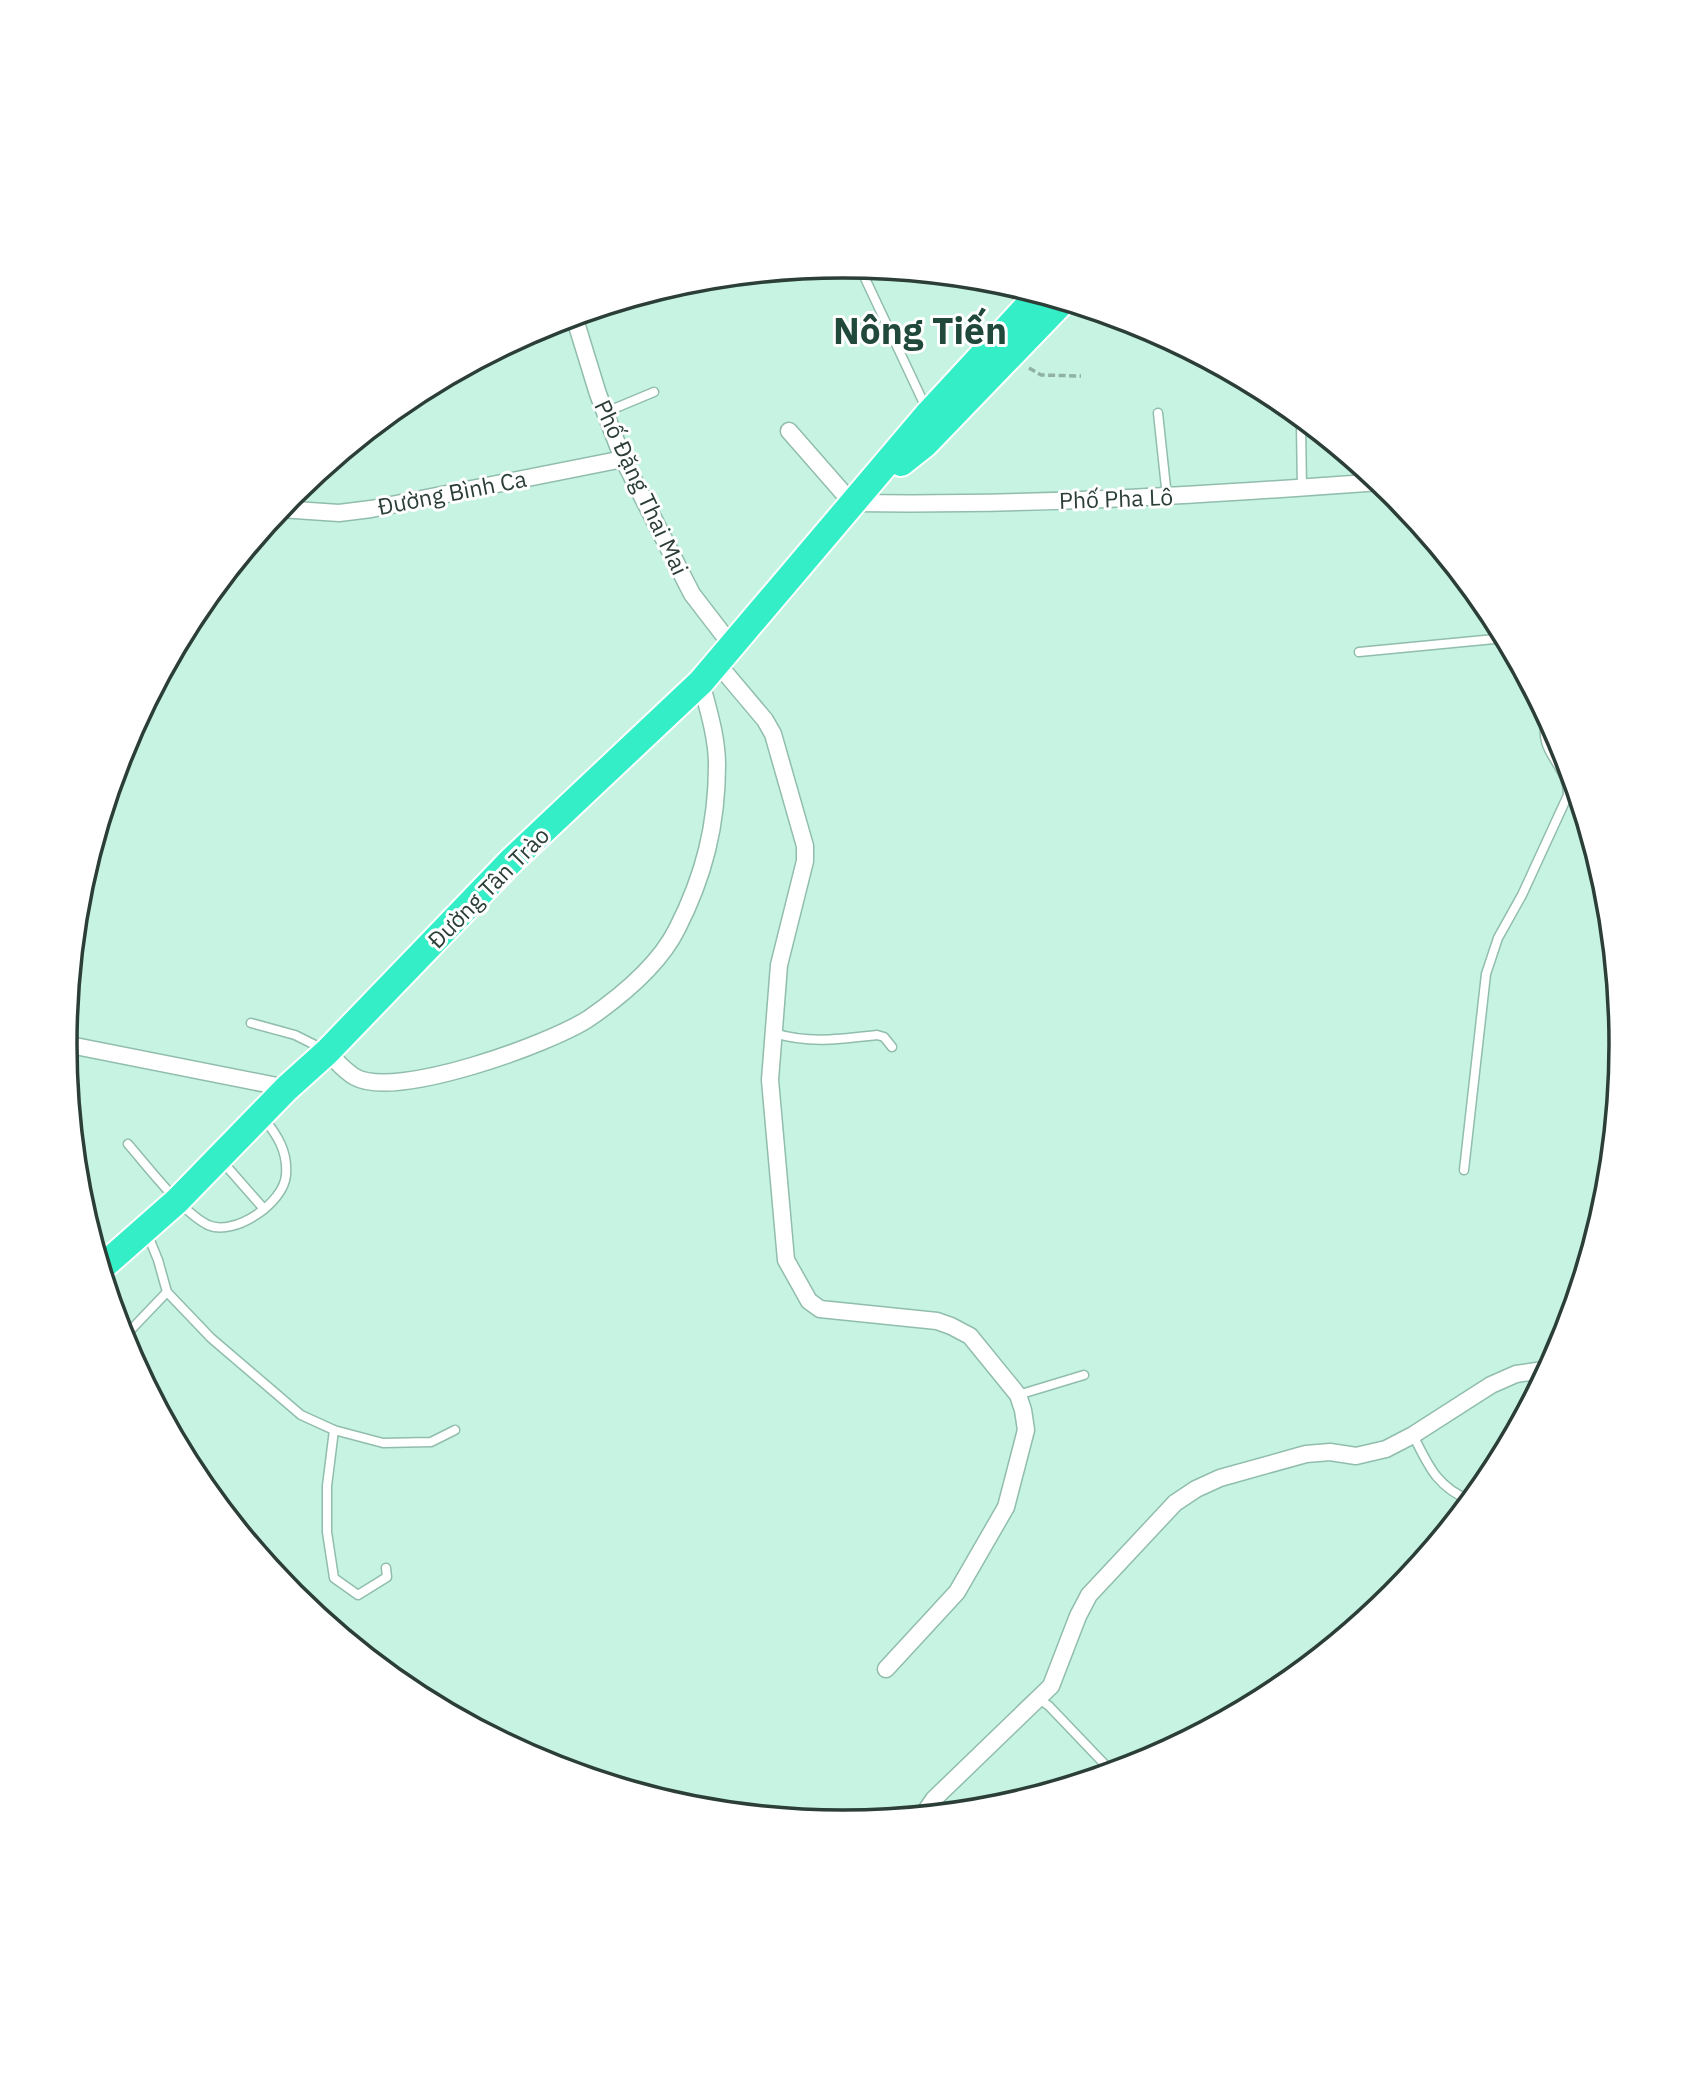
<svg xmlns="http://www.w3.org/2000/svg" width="1687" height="2089" font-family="'IBM Plex Sans',sans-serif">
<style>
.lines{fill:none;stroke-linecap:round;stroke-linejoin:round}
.service-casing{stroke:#91bdac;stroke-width:11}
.minor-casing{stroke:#91bdac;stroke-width:19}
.trunk-casing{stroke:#fff;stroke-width:30}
.path{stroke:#8fb2a5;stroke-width:3.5;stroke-dasharray:7 3.5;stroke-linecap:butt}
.service{stroke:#fff;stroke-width:8}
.minor{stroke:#fff;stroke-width:16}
.trunk{stroke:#33eec6;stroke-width:26}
.labels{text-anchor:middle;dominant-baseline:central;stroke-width:6;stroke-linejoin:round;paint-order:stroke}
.street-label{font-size:23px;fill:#2c3e38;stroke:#fff}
.town-label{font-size:37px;font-weight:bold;fill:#20493c;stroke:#fff}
.rim{fill:none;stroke:#2c3e38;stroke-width:3.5}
</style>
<rect width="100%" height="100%" fill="#c6f3e2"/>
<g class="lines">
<defs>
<g id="service">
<polyline points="863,274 927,410"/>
<polyline points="1005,284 1025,304"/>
<polyline points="606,412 654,392"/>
<polyline points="1158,413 1167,497"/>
<polyline points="1302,488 1301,427 1304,419"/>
<polyline points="1359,652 1505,638"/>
<polyline points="251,1023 295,1035 323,1049"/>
<path d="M774,1033c35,11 67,6 103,2l7,2 8,10"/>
<path d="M128,1144c20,23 54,68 80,81 26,12 76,-22 78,-50 2,-24 -9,-40 -23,-58"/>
<polyline points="221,1160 264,1209"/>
<path d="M1464,1170l22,-196 12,-36 24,-43 46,-100c0,-33 -32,-41 -21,-78"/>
<polyline points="167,1292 211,1338 301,1415 334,1430 383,1443 431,1442 455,1430"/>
<polyline points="123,1338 167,1292 158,1260 147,1233"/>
<polyline points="1018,1395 1084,1375"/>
<polyline points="334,1430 327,1486 327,1532 334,1578 358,1595 387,1577 386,1568"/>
<path d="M1413,1435c16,32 24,52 58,66"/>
<polyline points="1039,1699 1049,1706 1113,1773"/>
</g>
<g id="minor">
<polyline points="574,316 598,394 623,459 692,594 732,646"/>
<path d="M789,431l63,72c177,3 352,-8 528,-21"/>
<polyline points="280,509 339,513 371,509 623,459"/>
<polyline points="717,663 765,720 773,734 805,846 805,861 779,965 770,1080 786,1260 809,1301 820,1309 937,1321 951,1326 970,1336 1018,1395 1023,1410 1026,1430 1006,1507 957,1592 886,1669"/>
<polyline points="65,1044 287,1088"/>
<path d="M327,1052c9,8 17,19 28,25 41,23 194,-33 233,-58 32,-22 71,-54 89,-90 27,-53 40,-104 40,-164 0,-28 -9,-56 -16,-83"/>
<polyline points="923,1815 934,1799 1051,1686 1078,1616 1089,1595 1175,1503 1196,1489 1220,1478 1306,1454 1330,1452 1356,1456 1386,1449 1413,1435 1491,1385 1516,1374 1549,1369"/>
</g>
<g id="trunk">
<polyline points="901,463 925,444 1063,301"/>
<polyline points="101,1268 177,1201 287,1088 327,1052 511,861 701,682 929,413 1039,294"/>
</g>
</defs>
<!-- service casing -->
<use href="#service" class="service-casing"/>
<!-- minor casing -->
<use href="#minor" class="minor-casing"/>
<!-- trunk casing -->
<use href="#trunk" class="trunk-casing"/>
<!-- path -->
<polyline class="path" points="1029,368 1041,375 1081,376"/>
<!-- service -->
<use href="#service" class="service"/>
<!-- minor -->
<use href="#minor" class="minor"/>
<!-- trunk -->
<use href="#trunk" class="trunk"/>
</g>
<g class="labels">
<!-- street labels -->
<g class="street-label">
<text transform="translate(642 487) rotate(65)">Phố Đặng Thai Mai</text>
<text transform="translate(452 492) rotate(-11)">Đường Bình Ca</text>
<text transform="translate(1116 498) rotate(-2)">Phố Pha Lô</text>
<text transform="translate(488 887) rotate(-45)">Đường Tân Trào</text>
</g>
<!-- town labels -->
<g class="town-label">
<text x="920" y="330">Nông Tiến</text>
</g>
</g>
<!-- crop -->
<path d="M0 0H1687V2089H0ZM77 1044a766 766 0 1 1 1532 0a766 766 0 1 1-1532 0Z" fill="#fff" fill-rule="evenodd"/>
<path class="rim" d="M77 1044a766 766 0 1 1 1532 0a766 766 0 1 1-1532 0Z"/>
</svg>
